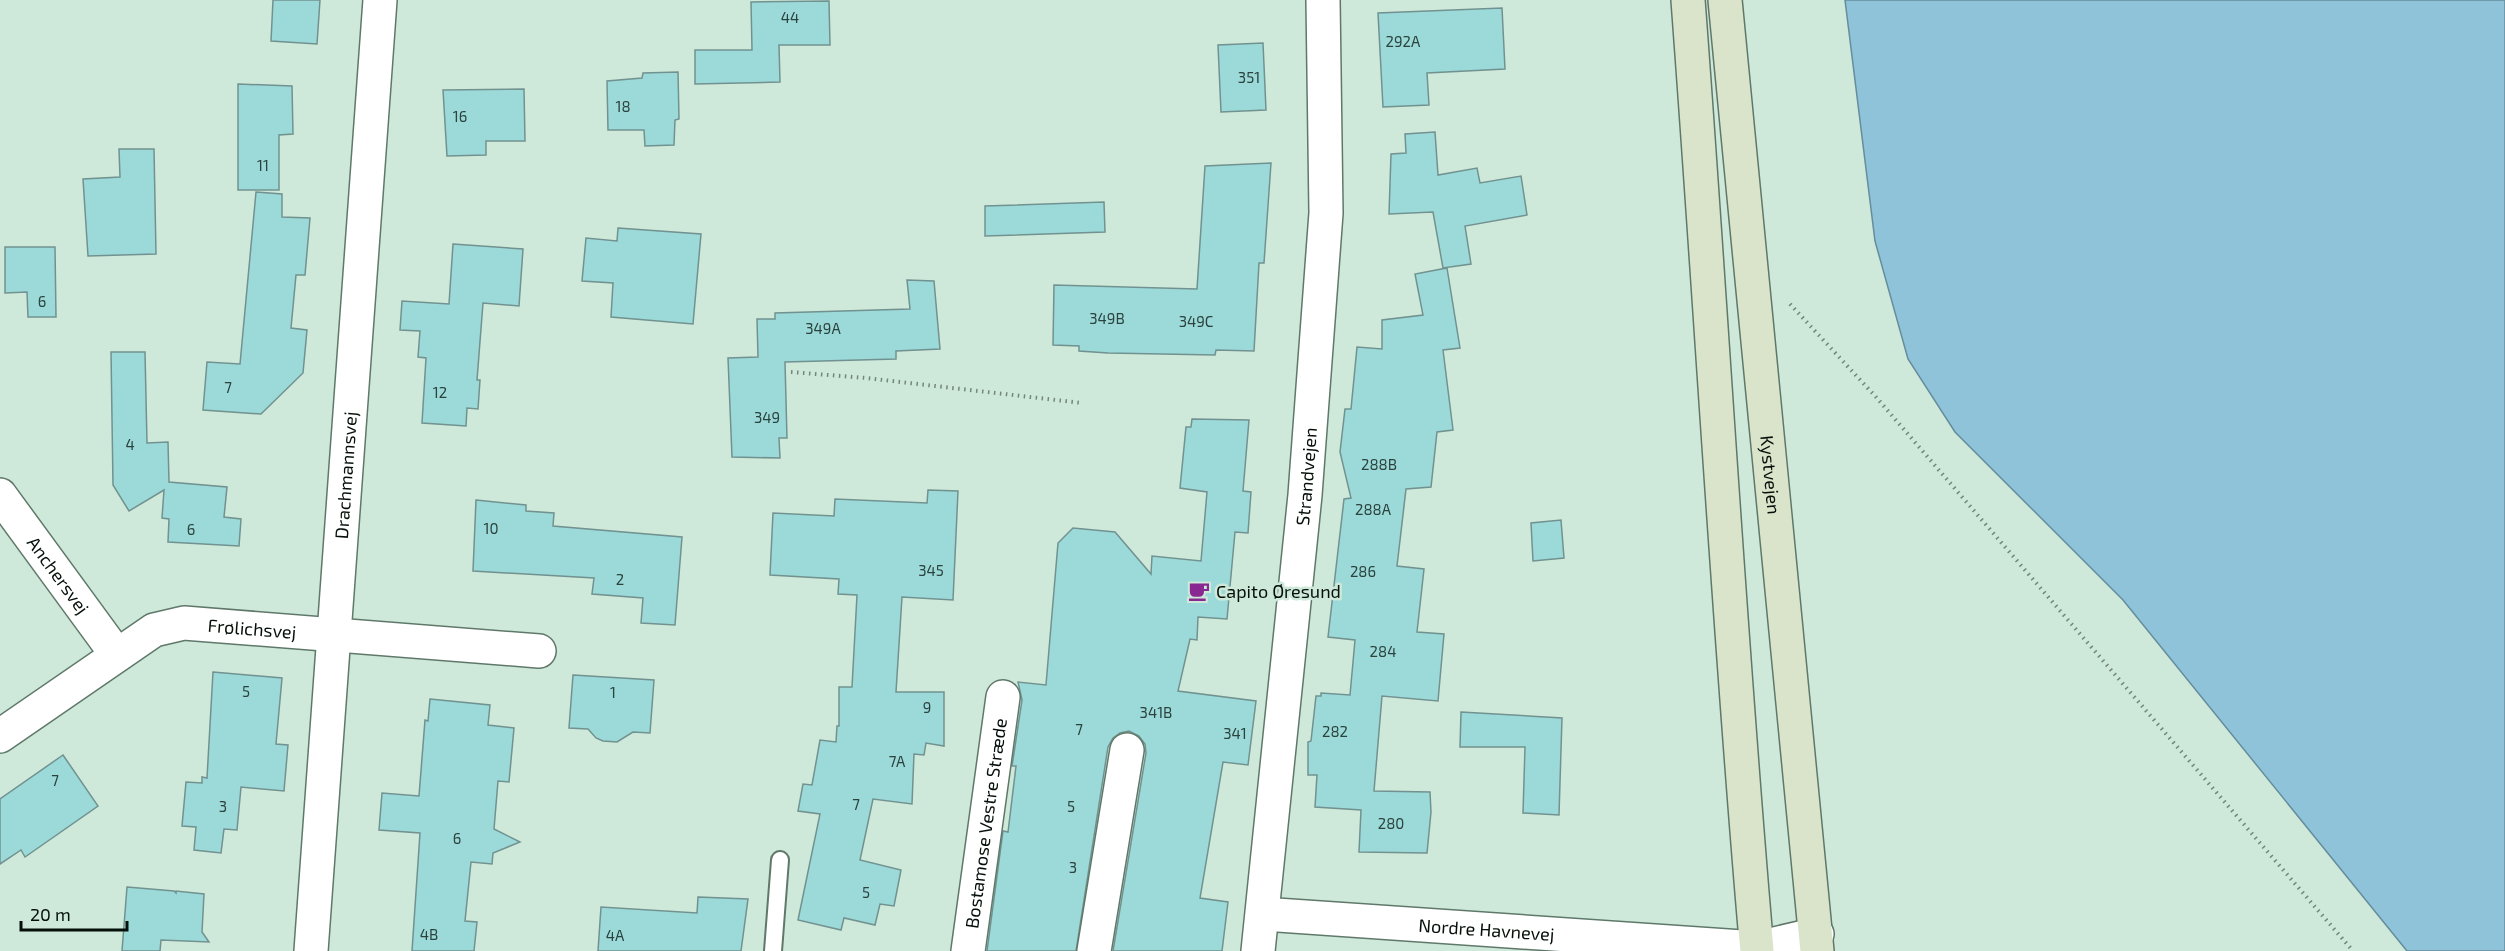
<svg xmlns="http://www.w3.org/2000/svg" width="2505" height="951" font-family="'Exo 2',sans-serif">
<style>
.water{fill:#8ec3da;stroke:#658d9c;stroke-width:1.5}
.building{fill:#9bdad8;stroke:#719290;stroke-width:1.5}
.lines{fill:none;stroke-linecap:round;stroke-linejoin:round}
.lane-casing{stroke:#5f786a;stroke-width:20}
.street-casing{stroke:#5f786a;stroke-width:36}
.secondary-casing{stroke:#5f786a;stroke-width:36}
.path{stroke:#73867a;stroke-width:4;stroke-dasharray:1.5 4.5;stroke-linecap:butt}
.lane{stroke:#fff;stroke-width:16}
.street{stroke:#fff;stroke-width:33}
.secondary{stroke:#dae4ca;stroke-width:33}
.labels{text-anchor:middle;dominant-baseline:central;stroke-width:5;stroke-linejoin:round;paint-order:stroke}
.number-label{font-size:15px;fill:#2b423e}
.street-label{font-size:18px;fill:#06100a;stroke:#cee9d9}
.poi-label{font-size:18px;fill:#06100a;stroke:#cee9d9;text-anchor:start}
</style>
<rect width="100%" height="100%" fill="#cee9d9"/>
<!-- water -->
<polygon class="water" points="1845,0 2505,0 2505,951 2407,951 2123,600 1955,432 1908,359 1875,241"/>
<!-- building -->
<g class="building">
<polygon points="273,0 320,0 317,44 271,41"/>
<polygon points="829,1 830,45 779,45 780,82 695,84 695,50 752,50 751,2"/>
<polygon points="1502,8 1505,69 1427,73 1429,105 1383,107 1378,13"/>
<polygon points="1263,43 1266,110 1221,112 1218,45"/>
<polygon points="678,72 679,119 675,120 674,145 645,146 644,130 608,130 607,81 642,78 643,73"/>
<polygon points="238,84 292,86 293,134 279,135 279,190 238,190"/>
<polygon points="524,89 525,141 486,141 486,155 447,156 443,90"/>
<polygon points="1435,132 1438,175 1477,168 1480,183 1521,176 1527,215 1465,226 1471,264 1443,268 1433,212 1389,214 1391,154 1406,153 1405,134"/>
<polygon points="119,149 154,149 156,254 88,256 83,179 120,177"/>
<polygon points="1271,163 1264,263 1259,263 1254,351 1216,350 1215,355 1108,353 1079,351 1079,346 1053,345 1054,285 1197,289 1205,166"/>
<polygon points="256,192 282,194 282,217 310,218 305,275 296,275 291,328 307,330 303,373 261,414 203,410 207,362 240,364"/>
<polygon points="1104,202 1105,232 985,236 985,206"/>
<polygon points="618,228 701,234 693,324 611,317 613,283 582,281 586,238 617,241"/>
<polygon points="453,244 523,249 519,306 483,303 477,380 480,380 478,409 467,408 466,426 422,423 426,358 418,357 420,331 400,330 402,301 449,304"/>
<polygon points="5,247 55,247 56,317 28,317 27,292 5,293"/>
<polygon points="1447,268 1460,348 1443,350 1453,430 1437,432 1431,487 1406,489 1397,566 1424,569 1417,632 1444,634 1438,701 1382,696 1374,791 1430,792 1431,812 1427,853 1359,852 1361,810 1315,807 1317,775 1308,775 1308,742 1311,741 1316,696 1321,696 1321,693 1350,695 1355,640 1328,637 1344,499 1351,498 1340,452 1345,409 1351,409 1357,347 1382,349 1382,320 1423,315 1415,274"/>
<polygon points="907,280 934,281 940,349 896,351 896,359 785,362 787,438 779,438 780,458 732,457 728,358 758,357 757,319 775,319 775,313 910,309"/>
<polygon points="111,352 145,352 147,443 168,442 169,482 227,487 224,517 241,519 239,546 168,542 169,519 162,518 164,490 129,511 113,485"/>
<polygon points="1192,419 1249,420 1243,491 1251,492 1248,533 1235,532 1227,619 1198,617 1197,640 1190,639 1178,691 1256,701 1248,765 1223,762 1200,898 1228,902 1222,951 1113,951 1146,753 1145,744 1139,736 1129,731 1120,733 1113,738 1108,747 1076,951 987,951 1003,831 1008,832 1016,766 1012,766 1022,700 1018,682 1046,685 1058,543 1073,528 1115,532 1151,574 1152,556 1201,561 1207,492 1180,488 1186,427 1191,427"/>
<polygon points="928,490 958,491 953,600 902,597 896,692 944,692 944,746 926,743 924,755 914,754 912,804 873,799 860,860 901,870 894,906 880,904 875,925 844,918 841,930 798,920 820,814 798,811 803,784 812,785 820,740 836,742 837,726 839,726 839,687 852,687 857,595 838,594 839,579 770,575 773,513 834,516 835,499 927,503"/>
<polygon points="476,500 526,505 526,511 554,513 553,526 682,537 675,625 641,623 643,598 592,594 594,578 473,571"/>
<polygon points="1561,520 1564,558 1533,561 1531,523"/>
<polygon points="213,672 282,678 276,744 288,745 284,791 241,787 237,830 224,829 221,853 194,850 196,827 182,826 186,782 202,783 202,777 207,778"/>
<polygon points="573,675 654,680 650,733 633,732 617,742 603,741 596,738 588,729 569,728"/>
<polygon points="430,699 490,705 488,725 514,728 509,782 498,781 494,829 520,842 493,853 492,864 471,862 465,921 477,922 474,951 412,951 420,833 379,830 382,793 419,796 425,720 428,721"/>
<polygon points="1461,712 1562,718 1559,815 1523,813 1525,747 1460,747"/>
<polygon points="63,755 98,806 25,857 21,850 0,864 0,799"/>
<polygon points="127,887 174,891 176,893 176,891 204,894 202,932 209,942 161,940 160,951 122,951"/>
<polygon points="698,897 748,899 741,951 598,951 601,907 697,913"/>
</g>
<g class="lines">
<defs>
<polyline id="lane" points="773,951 780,860"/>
<g id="street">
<path id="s1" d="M0,495l117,160"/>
<path id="s2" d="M0,736l154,-106 30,-7 355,28"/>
<path id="s3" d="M1263,914l494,34 60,-14"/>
<path id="s4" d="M311,951l69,-951"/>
<path id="s5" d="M968,951l35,-254"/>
<polyline points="1094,951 1127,750"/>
<path id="s6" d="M1258,951l47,-456 21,-282 -3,-213"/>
</g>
<g id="secondary">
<path d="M1688,0c24,317 41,634 69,951"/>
<path id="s7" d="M1725,0l92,951"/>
</g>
</defs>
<!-- lane casing -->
<use href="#lane" class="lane-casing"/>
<!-- street casing -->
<use href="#street" class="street-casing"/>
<!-- secondary casing -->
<use href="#secondary" class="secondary-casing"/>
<!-- path -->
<g class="path">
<polyline points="1790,304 1876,397 2353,951"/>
<polyline points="791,372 866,378 1082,403"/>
</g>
<!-- lane -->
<use href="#lane" class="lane"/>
<!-- street -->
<use href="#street" class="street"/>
<!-- secondary -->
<use href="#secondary" class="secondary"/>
</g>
<!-- icons -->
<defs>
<symbol id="cafe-bare" viewBox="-9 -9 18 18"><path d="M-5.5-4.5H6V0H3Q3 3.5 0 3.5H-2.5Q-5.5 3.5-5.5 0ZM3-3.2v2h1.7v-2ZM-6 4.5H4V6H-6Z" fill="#892891" stroke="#cee9d9" stroke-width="2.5" paint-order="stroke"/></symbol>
</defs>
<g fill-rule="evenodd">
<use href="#cafe-bare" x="1184" y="576" width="30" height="30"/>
</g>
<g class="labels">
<!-- number labels -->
<g class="number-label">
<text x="790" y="17">44</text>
<text x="1403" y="41">292A</text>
<text x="1249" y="77">351</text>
<text x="623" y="106">18</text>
<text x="460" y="116">16</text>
<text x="263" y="165">11</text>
<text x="42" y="301">6</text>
<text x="1107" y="318">349B</text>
<text x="1196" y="321">349C</text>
<text x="823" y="328">349A</text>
<text x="228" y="387">7</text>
<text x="440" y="392">12</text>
<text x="767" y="417">349</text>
<text x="130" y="444">4</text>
<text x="1379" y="464">288B</text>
<text x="1373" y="509">288A</text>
<text x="491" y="528">10</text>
<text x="191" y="529">6</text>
<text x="931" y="570">345</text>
<text x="1363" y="571">286</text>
<text x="620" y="579">2</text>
<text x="1383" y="651">284</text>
<text x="246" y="691">5</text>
<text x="613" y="692">1</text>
<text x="927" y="707">9</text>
<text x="1156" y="712">341B</text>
<text x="1079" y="729">7</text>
<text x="1335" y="731">282</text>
<text x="1235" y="733">341</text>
<text x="897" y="761">7A</text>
<text x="55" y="780">7</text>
<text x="856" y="804">7</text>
<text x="223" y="806">3</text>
<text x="1071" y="806">5</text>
<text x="1391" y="823">280</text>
<text x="457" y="838">6</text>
<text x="1073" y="867">3</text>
<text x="866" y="892">5</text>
<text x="429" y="934">4B</text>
<text x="615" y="935">4A</text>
</g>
<!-- street labels -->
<g class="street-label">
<text stroke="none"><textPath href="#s4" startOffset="477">Drachmannsvej</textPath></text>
<text stroke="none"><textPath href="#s6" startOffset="477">Strandvejen</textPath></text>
<text stroke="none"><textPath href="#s7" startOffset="477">Kystvejen</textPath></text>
<text stroke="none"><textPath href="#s1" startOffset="99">Anchersvej</textPath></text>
<text stroke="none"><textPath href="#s2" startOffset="286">Frølichsvej</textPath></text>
<text stroke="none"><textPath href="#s5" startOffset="129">Bostamose Vestre Stræde</textPath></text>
<text stroke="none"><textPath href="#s3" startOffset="224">Nordre Havnevej</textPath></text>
</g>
<!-- poi labels -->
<g class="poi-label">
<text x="1216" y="591">Capito Øresund</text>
</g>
</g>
<!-- scale -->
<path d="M21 921v9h106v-9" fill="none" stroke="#06100a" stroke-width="3"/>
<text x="30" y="921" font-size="18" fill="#06100a" stroke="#cee9d9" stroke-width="4.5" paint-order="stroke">20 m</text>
</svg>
